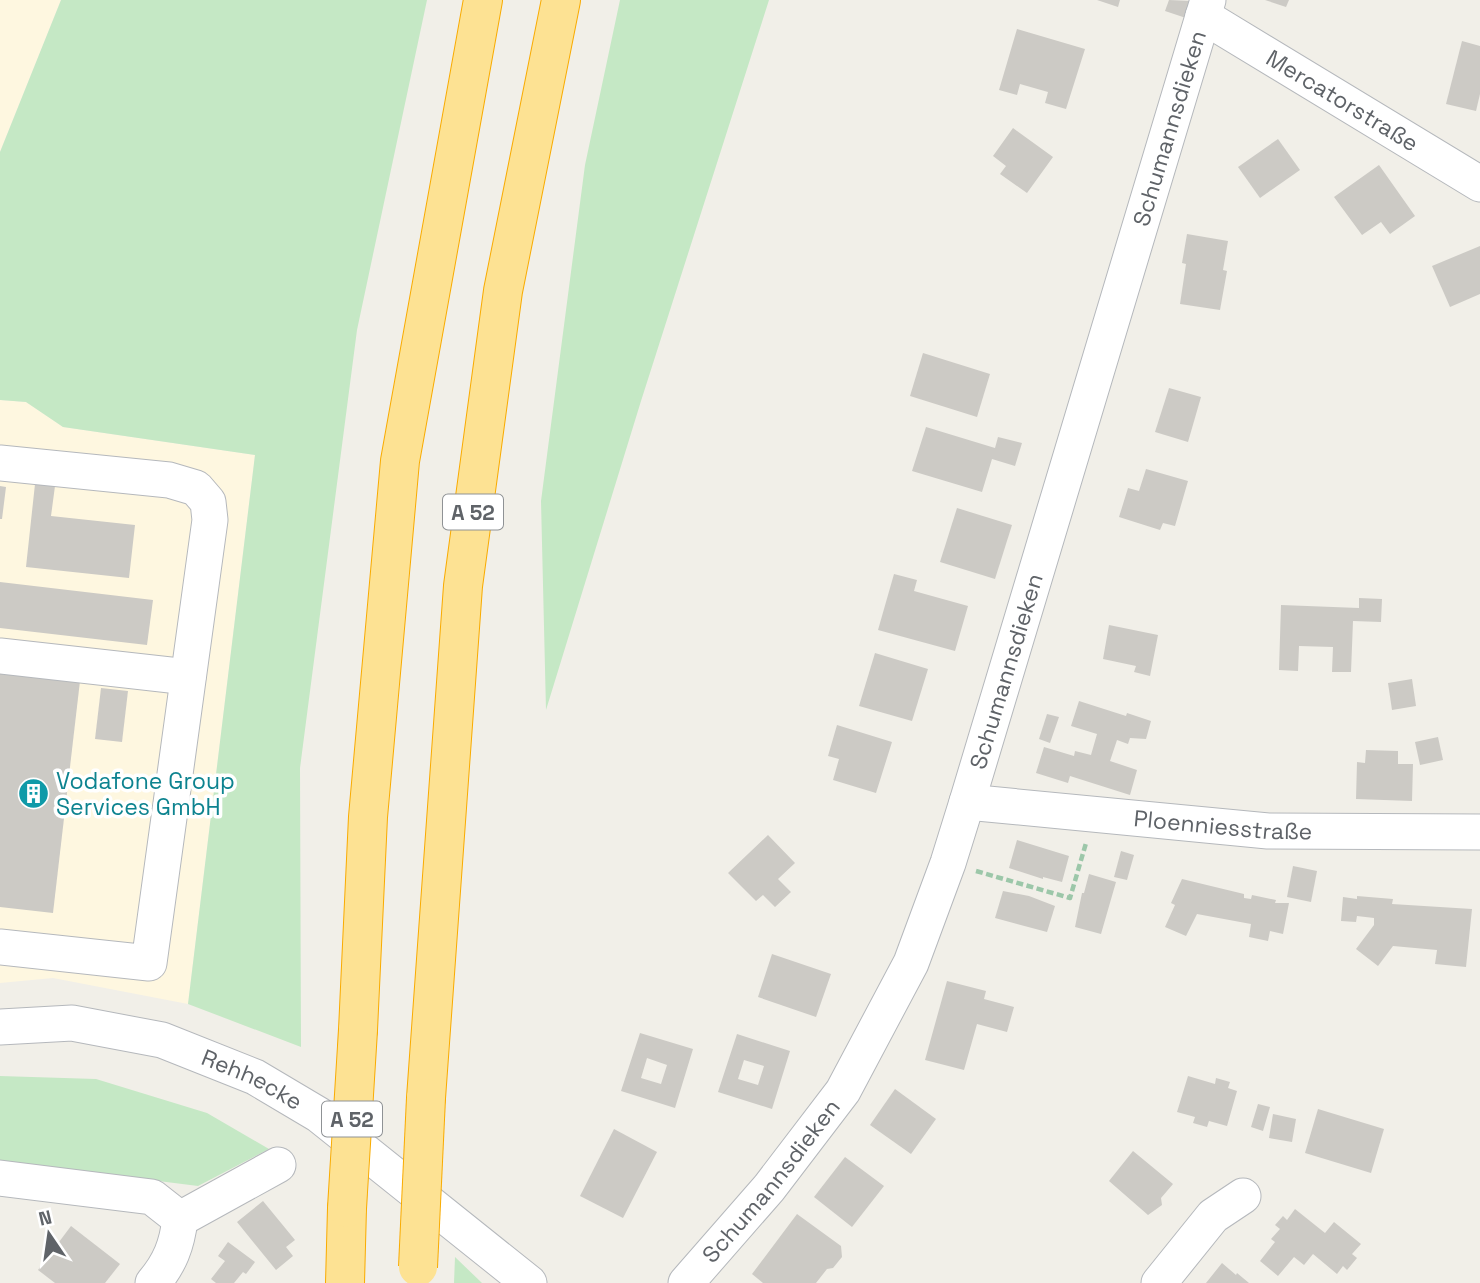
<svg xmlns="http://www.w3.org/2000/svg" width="1480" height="1283" font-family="'Space Grotesk',sans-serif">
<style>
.commercial{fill:#fef7e0}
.green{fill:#c5e8c5}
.building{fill:#cccac5;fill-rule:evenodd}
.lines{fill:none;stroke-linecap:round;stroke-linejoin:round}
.minor-casing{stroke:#b5b8bc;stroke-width:37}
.highway-casing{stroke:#f9ab00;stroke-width:40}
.path{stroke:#9cc7a9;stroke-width:4.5;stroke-dasharray:7 3.5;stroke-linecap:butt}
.minor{stroke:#fff;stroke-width:35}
.highway{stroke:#fde293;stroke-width:38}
.highway-bridge-casing{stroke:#f9ab00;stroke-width:40;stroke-linecap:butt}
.highway-bridge{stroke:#fde293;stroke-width:38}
.labels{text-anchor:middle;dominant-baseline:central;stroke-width:7;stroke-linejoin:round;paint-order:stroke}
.shield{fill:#fff;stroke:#8f9295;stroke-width:2}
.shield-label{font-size:21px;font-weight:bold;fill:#5f6368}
.street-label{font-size:23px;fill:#5f6368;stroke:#fff}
.culture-label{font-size:23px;fill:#0d838f;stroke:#fff;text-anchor:start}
</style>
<rect width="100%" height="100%" fill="#f1efe8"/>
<!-- commercial -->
<g class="commercial">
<polygon points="0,0 61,0 0,152"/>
<polygon points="0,400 26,402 63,427 255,455 188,1004 53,978 0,983"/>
</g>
<!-- green -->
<g class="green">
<polygon points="61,0 427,0 357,330 300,768 301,1047 188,1004 255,455 63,427 26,402 0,400 0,152"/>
<polygon points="620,0 769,0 641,401 546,710 541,501 585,165"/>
<polygon points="0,1076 96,1079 207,1113 269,1149 198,1186 0,1161"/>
<polygon points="455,1257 482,1283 454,1283"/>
</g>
<!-- building -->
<g class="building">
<polygon points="1097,0 1120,0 1118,7"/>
<polygon points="1169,0 1191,1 1186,18 1165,11"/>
<polygon points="1265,0 1289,0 1286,7"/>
<polygon points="1017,29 1085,49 1066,109 1045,103 1048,92 1020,84 1017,95 999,90"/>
<polygon points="1462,41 1480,46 1480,94 1476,111 1446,104"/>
<polygon points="1013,128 1053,157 1027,193 1000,174 1006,166 993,156"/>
<polygon points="1278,139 1300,170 1260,198 1238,167"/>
<polygon points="1379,165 1415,216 1390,234 1381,222 1362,235 1334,197"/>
<polygon points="1187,234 1228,241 1223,270 1227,271 1220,310 1180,304 1186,264 1182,263"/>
<polygon points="1480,246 1480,294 1450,307 1432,266"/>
<polygon points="923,353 990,374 977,417 910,396"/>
<polygon points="1169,388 1201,397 1188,442 1155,432"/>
<polygon points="926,427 995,448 998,437 1022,443 1015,466 992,459 982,492 912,471"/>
<polygon points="1146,469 1188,481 1175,526 1163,523 1160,530 1119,517 1128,488 1139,491"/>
<polygon points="35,484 55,486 51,516 135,525 129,578 26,567"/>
<polygon points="0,486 6,487 2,519 0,519"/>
<polygon points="957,508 1012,525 995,579 940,562"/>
<polygon points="894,574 917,580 914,591 968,606 955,651 878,630"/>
<polygon points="0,582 153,600 147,645 0,628"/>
<polygon points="1359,598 1382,599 1381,622 1353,621 1351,672 1332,672 1333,647 1299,646 1298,671 1279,670 1281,605 1359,608"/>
<polygon points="1109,625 1158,635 1150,676 1134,672 1136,666 1103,659"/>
<polygon points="875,653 928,669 912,721 859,706"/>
<polygon points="0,672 80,681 53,913 0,907"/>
<polygon points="1412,679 1416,706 1392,710 1388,683"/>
<polygon points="101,688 128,691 122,742 95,739"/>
<polygon points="1079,701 1126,716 1127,713 1151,721 1146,739 1130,738 1128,744 1117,740 1110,761 1137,770 1130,795 1070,776 1068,783 1036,773 1044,747 1074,756 1075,751 1091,755 1097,734 1071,726"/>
<polygon points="1047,714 1059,717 1050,743 1039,739"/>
<polygon points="837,725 892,742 876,793 833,780 839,759 828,756"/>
<polygon points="1438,737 1443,760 1420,765 1415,742"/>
<polygon points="1366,750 1398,751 1398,764 1413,764 1412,801 1356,799 1357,762 1365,763"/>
<polygon points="768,835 795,863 778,879 791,892 775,907 763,895 756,901 728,873"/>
<polygon points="1017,840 1069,856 1062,882 1043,877 1043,879 1009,868"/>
<polygon points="1121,851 1134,855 1127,880 1114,877"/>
<polygon points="1293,866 1317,871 1311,902 1287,897"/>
<polygon points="1089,874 1116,882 1101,934 1075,927 1082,893 1084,893"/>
<polygon points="1182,879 1244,894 1244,898 1251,899 1252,895 1276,900 1275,903 1289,903 1283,934 1270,931 1268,941 1249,937 1251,924 1197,914 1186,936 1165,927 1175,905 1171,903"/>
<polygon points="1003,891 1029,896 1055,906 1047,932 995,918"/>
<polygon points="1357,896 1393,899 1392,904 1472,909 1466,967 1435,964 1437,950 1393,946 1378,966 1356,949 1374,925 1374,918 1357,916 1356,922 1341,921 1343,897 1357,899"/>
<polygon points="772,954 831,974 816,1017 758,997"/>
<polygon points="947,981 986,991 984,999 1014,1007 1007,1032 977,1024 964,1070 925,1060"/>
<path d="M640,1033l53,16 -18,59 -54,-17zM647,1058l20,7 -6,19 -20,-6z"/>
<path d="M737,1034l53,17 -18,58 -54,-17zM744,1060l20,6 -6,19 -20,-6z"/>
<polygon points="1188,1076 1215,1084 1216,1078 1230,1082 1228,1088 1237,1091 1227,1126 1209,1121 1207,1127 1193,1123 1195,1117 1177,1112"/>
<polygon points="895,1089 936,1119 911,1154 870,1125"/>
<polygon points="1258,1104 1270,1107 1263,1131 1251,1127"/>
<polygon points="1318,1109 1384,1129 1371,1173 1305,1153"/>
<polygon points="1273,1114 1296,1119 1292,1142 1269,1138"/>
<polygon points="614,1129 657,1152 623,1218 580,1196"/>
<polygon points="1133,1151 1173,1184 1161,1198 1162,1205 1148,1215 1109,1181"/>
<polygon points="845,1157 884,1186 852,1227 814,1197"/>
<polygon points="263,1201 295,1240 286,1247 293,1256 276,1270 237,1222"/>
<polygon points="1295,1209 1325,1233 1334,1222 1361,1244 1352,1254 1357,1258 1347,1270 1343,1266 1337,1274 1313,1254 1304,1265 1294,1257 1278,1276 1260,1261 1275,1242 1271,1239 1280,1229 1275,1225 1283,1216 1287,1220"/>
<polygon points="797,1214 841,1246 842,1257 833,1268 827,1269 816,1283 763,1283 752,1274"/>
<polygon points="71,1226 120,1264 105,1283 55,1283 38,1270"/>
<polygon points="228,1242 255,1262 246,1274 243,1272 234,1283 216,1283 211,1279 225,1261 218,1256"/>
<polygon points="1222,1263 1236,1275 1237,1273 1249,1283 1206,1283"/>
</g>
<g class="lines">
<defs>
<g id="minor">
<path id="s1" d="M1203,16l277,168"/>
<polyline points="0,463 169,480 196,488 208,502 210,520 149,963 0,947"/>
<polyline points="0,656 188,677"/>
<path id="s2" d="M967,802l301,29 212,1"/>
<path id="s3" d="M0,1027l72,-4 90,17 93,37 64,38 210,168"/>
<polyline points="0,1178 152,1197 180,1219"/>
<path d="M153,1283c17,-20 24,-38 27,-64l98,-54"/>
<path id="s4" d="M686,1283l83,-95 74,-97 68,-128 37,-100 19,-61 241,-802"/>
<polyline points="1159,1283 1213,1216 1243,1196"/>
</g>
<g id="highway">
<polyline points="358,1030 368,817 400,461 483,0"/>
<polyline points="426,1098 463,586 503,291 561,0"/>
<polyline points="345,1283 347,1208"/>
</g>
</defs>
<!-- minor casing -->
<use href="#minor" class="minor-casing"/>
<!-- highway casing -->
<use href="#highway" class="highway-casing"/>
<!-- path -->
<polyline class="path" points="976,871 1070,898 1086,843"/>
<!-- minor -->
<use href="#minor" class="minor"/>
<!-- highway -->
<use href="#highway" class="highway"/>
<defs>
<g id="highway-bridge">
<polyline points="347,1208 358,1030"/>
<polyline points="418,1267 426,1098"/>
</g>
</defs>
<!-- highway-bridge casing -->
<use href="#highway-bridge" class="highway-bridge-casing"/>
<!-- highway-bridge -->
<use href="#highway-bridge" class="highway-bridge"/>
</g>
<!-- icons -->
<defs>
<symbol id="building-disc" viewBox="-11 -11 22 22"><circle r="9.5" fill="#0f9aa8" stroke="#fff"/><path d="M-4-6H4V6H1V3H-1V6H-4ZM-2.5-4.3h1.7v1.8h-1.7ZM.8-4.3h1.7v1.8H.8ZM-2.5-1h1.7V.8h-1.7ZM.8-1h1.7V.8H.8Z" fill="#fff"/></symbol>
</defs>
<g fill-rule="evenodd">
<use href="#building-disc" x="16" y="776" width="35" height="35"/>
</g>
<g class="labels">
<!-- shield labels -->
<g class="shield">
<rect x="443" y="494.5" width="60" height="35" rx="5"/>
<rect x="322" y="1101.5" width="60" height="35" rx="5"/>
</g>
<g class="shield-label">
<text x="473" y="512">A 52</text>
<text x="352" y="1119">A 52</text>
</g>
<!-- street labels -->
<g class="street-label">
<text stroke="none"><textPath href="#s1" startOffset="163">Mercatorstraße</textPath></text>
<text stroke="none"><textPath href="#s4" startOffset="1267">Schumannsdieken</textPath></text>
<text stroke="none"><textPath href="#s4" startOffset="700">Schumannsdieken</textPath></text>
<text stroke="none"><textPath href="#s2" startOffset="257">Ploenniesstraße</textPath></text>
<text stroke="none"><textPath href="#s3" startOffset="262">Rehhecke</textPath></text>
<text stroke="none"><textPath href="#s4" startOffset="133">Schumannsdieken</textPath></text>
</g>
<!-- culture labels -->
<g class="culture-label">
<text x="56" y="781">Vodafone Group<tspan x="56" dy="26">Services GmbH</tspan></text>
</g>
</g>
<!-- north arrow -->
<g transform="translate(49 1234) rotate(347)" stroke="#ffffff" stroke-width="5" paint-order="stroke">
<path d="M0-5L12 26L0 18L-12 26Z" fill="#5f6368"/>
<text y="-10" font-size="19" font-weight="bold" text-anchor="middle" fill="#5f6368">N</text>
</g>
</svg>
